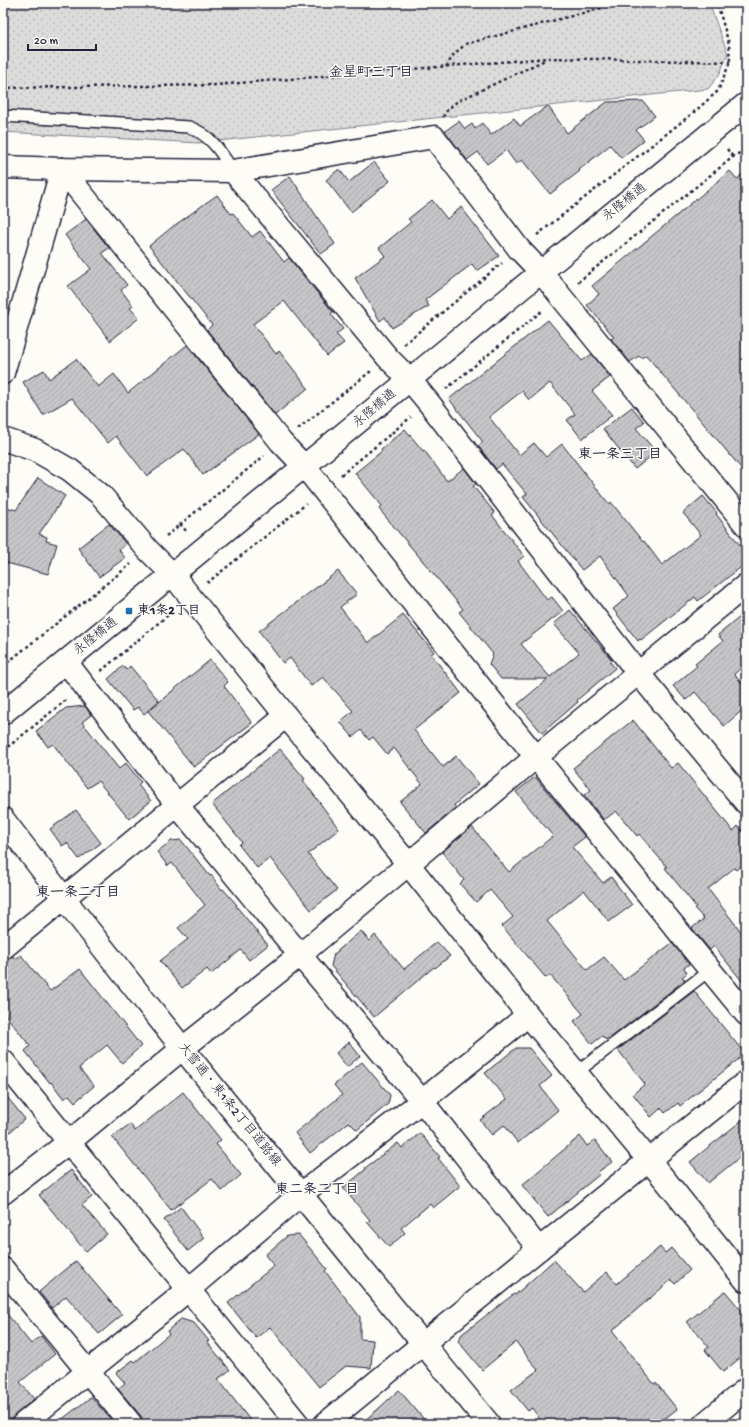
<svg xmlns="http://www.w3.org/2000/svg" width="749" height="1427" font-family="'Gochi Hand','Klee One',sans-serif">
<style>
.grass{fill:url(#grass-dots);stroke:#807f8b}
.building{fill:url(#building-hatch);stroke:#22223b}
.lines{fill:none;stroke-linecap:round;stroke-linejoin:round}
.service-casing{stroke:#22223b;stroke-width:14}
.minor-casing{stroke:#22223b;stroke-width:25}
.tertiary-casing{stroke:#22223b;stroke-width:25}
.path{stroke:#22223b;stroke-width:2.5;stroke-dasharray:3 3;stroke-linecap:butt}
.service{stroke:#fdfcf7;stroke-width:11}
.minor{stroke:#fdfcf7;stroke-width:22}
.tertiary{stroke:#fdfcf7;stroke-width:22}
.poi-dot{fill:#1f6fb2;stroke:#fdfcf7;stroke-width:1.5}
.labels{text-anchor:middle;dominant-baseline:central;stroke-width:3;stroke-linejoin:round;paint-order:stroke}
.street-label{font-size:13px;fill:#22223b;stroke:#fdfcf7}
.poi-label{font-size:13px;font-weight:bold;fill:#22223b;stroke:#fdfcf7;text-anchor:start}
.neighbourhood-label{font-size:14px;font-weight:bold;fill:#22223b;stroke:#fdfcf7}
</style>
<defs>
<pattern id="grass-dots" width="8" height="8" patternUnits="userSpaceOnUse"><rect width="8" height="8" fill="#dddcdb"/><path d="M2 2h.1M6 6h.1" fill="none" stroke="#bdbcbd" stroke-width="1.8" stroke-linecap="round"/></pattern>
<pattern id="building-hatch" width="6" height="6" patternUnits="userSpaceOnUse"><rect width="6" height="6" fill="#c6c6c8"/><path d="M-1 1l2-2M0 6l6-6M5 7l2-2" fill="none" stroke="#aaaaad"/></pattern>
</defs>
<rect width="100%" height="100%" fill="#fdfcf7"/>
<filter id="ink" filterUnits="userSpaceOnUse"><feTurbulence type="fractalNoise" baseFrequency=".025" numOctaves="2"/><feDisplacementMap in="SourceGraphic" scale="8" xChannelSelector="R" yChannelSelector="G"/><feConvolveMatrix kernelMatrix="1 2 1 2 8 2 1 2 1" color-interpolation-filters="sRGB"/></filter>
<g filter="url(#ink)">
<!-- grass -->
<polygon class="grass" points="3,3 709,3 728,54 719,75 708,89 199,143 3,132"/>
<!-- building -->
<g class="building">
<polygon points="643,101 655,116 636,130 644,140 621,158 610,145 579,170 580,171 550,194 522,160 516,164 506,150 487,164 478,152 467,160 445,131 459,121 465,129 472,124 475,129 482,123 491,135 514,118 520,126 548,106 567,133 607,102"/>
<polygon points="374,162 390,181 351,212 326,180 339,169 349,182"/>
<polygon points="730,171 737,179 746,171 746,474 646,355 641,358 639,356 630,362 611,339 614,337 587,305 599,294 592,286"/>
<polygon points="290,176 335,244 321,254 271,190"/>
<polygon points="217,195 231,214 233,213 252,237 260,231 284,262 289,258 333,312 331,314 343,329 336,334 344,343 327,356 284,301 253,324 276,354 279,351 308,388 275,415 207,330 212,325 149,246 171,228"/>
<polygon points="432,200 447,219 461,207 499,256 477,271 472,264 425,300 429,306 392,328 385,317 380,321 355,278 385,256 379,248 411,222 408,219"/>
<polygon points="86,219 109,248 102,253 127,285 121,290 133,306 130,308 139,318 110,341 68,286 91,269 65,235"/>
<polygon points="548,320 582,361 592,354 610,377 592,391 612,415 582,439 567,420 575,414 550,383 529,400 522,391 489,417 519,455 534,443 546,457 562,444 609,504 611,502 643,542 644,541 662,565 701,535 683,513 703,496 717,513 716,514 746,553 746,563 698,601 695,597 641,640 640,639 638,641 613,609 629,596 600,556 582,570 523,497 527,494 502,464 496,469 478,446 483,442 449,399"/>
<polygon points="187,345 259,434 203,475 184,449 147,476 116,436 108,443 72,398 43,415 23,382 44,370 49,379 76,359 98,387 114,374 128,393"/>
<polygon points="632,407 644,422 636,428 656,452 635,469 603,429"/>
<polygon points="405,429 423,451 424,450 447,481 464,468 476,484 473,486 495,513 492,515 524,556 518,561 547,600 552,597 563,611 521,644 550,677 579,653 554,624 570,610 612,660 610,662 615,668 577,700 578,702 542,733 518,704 548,679 501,679 489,664 493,654 459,612 463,609 379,509 382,506 355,473 382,451 381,449"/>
<polygon points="38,478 65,496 39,534 47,537 46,541 57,544 48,574 3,562 3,506 16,510"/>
<polygon points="109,524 126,544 119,550 125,558 99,577 78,548"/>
<polygon points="338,571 357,594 340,607 368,643 403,615 434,652 431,654 461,693 414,730 443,767 456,756 479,784 454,805 456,808 426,833 400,802 422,784 394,748 387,754 373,737 369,740 361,730 353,737 340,722 353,711 323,677 311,686 290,658 283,663 259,631"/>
<polygon points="746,612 746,664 734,674 746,688 746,707 724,726 695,692 686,700 673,686 697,666 695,664 723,641 718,635"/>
<polygon points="210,660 228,682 224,686 252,723 194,767 148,711"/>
<polygon points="123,666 126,670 130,666 159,701 144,714 138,707 133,710 108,679"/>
<polygon points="85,706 91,715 82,722 119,769 126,763 141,782 138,785 151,801 129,819 98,781 87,788 53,744 48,747 36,731 66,708"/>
<polygon points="633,720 671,768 678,763 733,831 738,826 746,836 746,862 736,870 734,868 708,889 746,938 746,986 714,946 710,950 692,928 704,919 694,908 696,907 665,868 667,867 639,834 637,836 616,811 604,820 584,795 591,790 573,768"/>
<polygon points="280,749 305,779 303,780 339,829 308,854 337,890 311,910 270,858 257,868 239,845 242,842 212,804"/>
<polygon points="535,777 585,837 572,847 603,883 611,877 632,905 609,922 584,890 547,921 587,970 604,957 624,980 672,943 689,964 684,968 687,973 682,977 685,980 609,1039 608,1038 606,1040 602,1036 592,1044 574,1021 583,1014 550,975 546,978 502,926 513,917 490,890 476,902 460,884 464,880 442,852 472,827 509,872 553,836 516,792"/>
<polygon points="76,810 101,843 79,859 67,843 62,846 50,829"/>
<polygon points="181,840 210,876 211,875 222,890 223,889 237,905 236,906 268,945 249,960 241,950 211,974 207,969 182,988 160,961 188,939 178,928 205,905 172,863 168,866 157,852 171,841"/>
<polygon points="361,931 369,941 375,935 404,969 437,942 450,956 435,968 434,967 374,1017 331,966 334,954"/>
<polygon points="21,955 50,991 80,969 141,1046 122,1063 107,1045 79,1068 94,1086 75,1102 69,1095 64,1099 51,1082 50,1083 25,1051 30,1046 3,1012 3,960 13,956 15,959"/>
<polygon points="694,991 745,1054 680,1106 678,1103 665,1113 661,1108 651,1117 633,1094 645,1084 618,1050"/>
<polygon points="349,1042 360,1056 347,1067 336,1053"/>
<polygon points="516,1048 529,1048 552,1076 540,1086 558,1110 518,1143 504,1125 492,1135 480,1120 507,1099 485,1073"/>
<polygon points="362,1062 390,1095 388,1104 357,1130 349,1122 310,1153 295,1133 342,1095 334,1085"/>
<polygon points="3,1092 25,1119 3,1138"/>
<polygon points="183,1092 221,1140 216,1144 241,1175 222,1191 212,1179 171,1210 112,1137 130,1124 135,1131"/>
<polygon points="746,1117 746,1152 708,1183 690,1162"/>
<polygon points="420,1133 440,1157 438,1158 460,1186 433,1208 430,1204 401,1228 405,1233 389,1247 367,1222 370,1220 343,1188 366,1169 365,1168 398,1143 402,1148"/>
<polygon points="580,1136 587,1146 595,1140 612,1162 598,1172 600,1174 548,1217 522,1185"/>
<polygon points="71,1170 92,1197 82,1205 107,1234 86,1252 39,1195"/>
<polygon points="181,1207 204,1238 188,1251 164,1220"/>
<polygon points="299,1235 327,1269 325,1271 360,1317 360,1339 373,1340 371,1368 346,1366 319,1387 270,1327 256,1338 228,1303 274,1266 265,1255 287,1236"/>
<polygon points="660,1247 665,1253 671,1248 690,1270 675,1284 671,1280 612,1331 654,1384 656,1383 677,1409 658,1424 543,1424 532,1408 528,1411 511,1390 538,1370 516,1342 482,1370 458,1341 462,1334 514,1294 515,1295 554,1260 583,1292 607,1272 617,1284"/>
<polygon points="76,1261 122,1315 99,1334 66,1296 52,1308 39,1292"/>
<polygon points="725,1291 746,1316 746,1353 723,1372 705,1350 709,1347 687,1322"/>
<polygon points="3,1309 31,1344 41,1336 55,1354 20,1382 34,1399 15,1415 12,1419 11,1424 3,1424"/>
<polygon points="181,1319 194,1323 209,1341 207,1342 230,1370 218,1379 253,1424 143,1424 141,1416 118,1389 125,1383 116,1373 133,1360 135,1362 169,1334 167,1331"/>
<polygon points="399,1390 428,1424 360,1424 376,1411"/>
<polygon points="91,1397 115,1424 56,1424"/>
<polygon points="50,1418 55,1424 43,1424"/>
</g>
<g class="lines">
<defs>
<g id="service">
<path d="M3,116l186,11c22,8 32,25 44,44"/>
<polyline points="576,1073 710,970"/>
</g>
<g id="minor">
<polyline points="3,167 62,169 233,171 434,137 519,249 541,272 746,525"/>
<polyline points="62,169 281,442 305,467 536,757 746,1014"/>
<polyline points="233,171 388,358 410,380 429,403 639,674 746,803"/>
<polyline points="3,373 62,169"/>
<polyline points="3,439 35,450 70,470 101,495 148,550 172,574 286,716 409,865 528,1015 666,1181 746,1281"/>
<polyline points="66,662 178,806 300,955 422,1101 539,1249"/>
<path d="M3,819c157,206 322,405 486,605"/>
<polyline points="3,948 286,716"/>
<polyline points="3,1061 298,1424"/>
<polyline points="3,1193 69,1142 183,1048 300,955 536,757 746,585"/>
<polyline points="3,1269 131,1424"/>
<polyline points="23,1424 188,1290 301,1194 422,1101 528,1015"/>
<polyline points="325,1424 539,1249 746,1082"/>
<polyline points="704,1424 746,1389"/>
</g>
<polyline id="tertiary" points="3,713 746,104"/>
</defs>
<!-- service casing -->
<use href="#service" class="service-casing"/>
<!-- minor casing -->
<use href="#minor" class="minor-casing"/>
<!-- tertiary casing -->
<use href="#tertiary" class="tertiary-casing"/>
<!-- path -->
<g class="path">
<polyline points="446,67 454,54 466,44 620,3"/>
<polyline points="3,88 216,85 548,58 730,62"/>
<polyline points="443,117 448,109 458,101 545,60"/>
<polyline points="727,149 733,157"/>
<polyline points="537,235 693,113 718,91 730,62 729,44 717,3"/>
<polyline points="578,282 733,157 746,149"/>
<polyline points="404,344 502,263"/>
<polyline points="446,389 543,310"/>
<polyline points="298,429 371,371"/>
<polyline points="341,475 411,417"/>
<polyline points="180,524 188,533"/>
<polyline points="166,536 264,456"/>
<polyline points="207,583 306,504"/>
<polyline points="3,666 131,564"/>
<polyline points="101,671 174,610"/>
<polyline points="3,751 66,700"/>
</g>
<!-- service -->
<use href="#service" class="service"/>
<!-- minor -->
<use href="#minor" class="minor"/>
<!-- tertiary -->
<use href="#tertiary" class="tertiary"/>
</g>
</g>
<!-- markers -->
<rect class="poi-dot" x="125" y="607" width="8" height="8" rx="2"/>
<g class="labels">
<!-- street labels -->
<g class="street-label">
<text transform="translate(625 203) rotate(-39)">永隆橋通</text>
<text transform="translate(375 409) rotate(-40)">永隆橋通</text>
<text transform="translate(96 637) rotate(-39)">永隆橋通</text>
<text transform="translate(229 1105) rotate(51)">大雪通・東1条2丁目道路線</text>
</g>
<!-- poi labels -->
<g class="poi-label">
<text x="137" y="611">東1条2丁目</text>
</g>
<!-- neighbourhood labels -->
<g class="neighbourhood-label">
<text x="371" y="73">金星町三丁目</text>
<text x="620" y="455">東一条三丁目</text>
<text x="78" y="893">東一条二丁目</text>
<text x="317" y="1190">東二条二丁目</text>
</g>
</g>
<!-- margin -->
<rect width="749" height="1427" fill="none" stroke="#fdfcf7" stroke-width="16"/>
<rect x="8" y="8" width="733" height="1411" fill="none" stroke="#22223b" stroke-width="1.5" filter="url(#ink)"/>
<!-- scale -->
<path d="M28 44v6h68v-6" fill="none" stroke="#22223b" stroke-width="2"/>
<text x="34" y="44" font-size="12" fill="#22223b" stroke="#fdfcf7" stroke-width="3" paint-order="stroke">20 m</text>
</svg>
